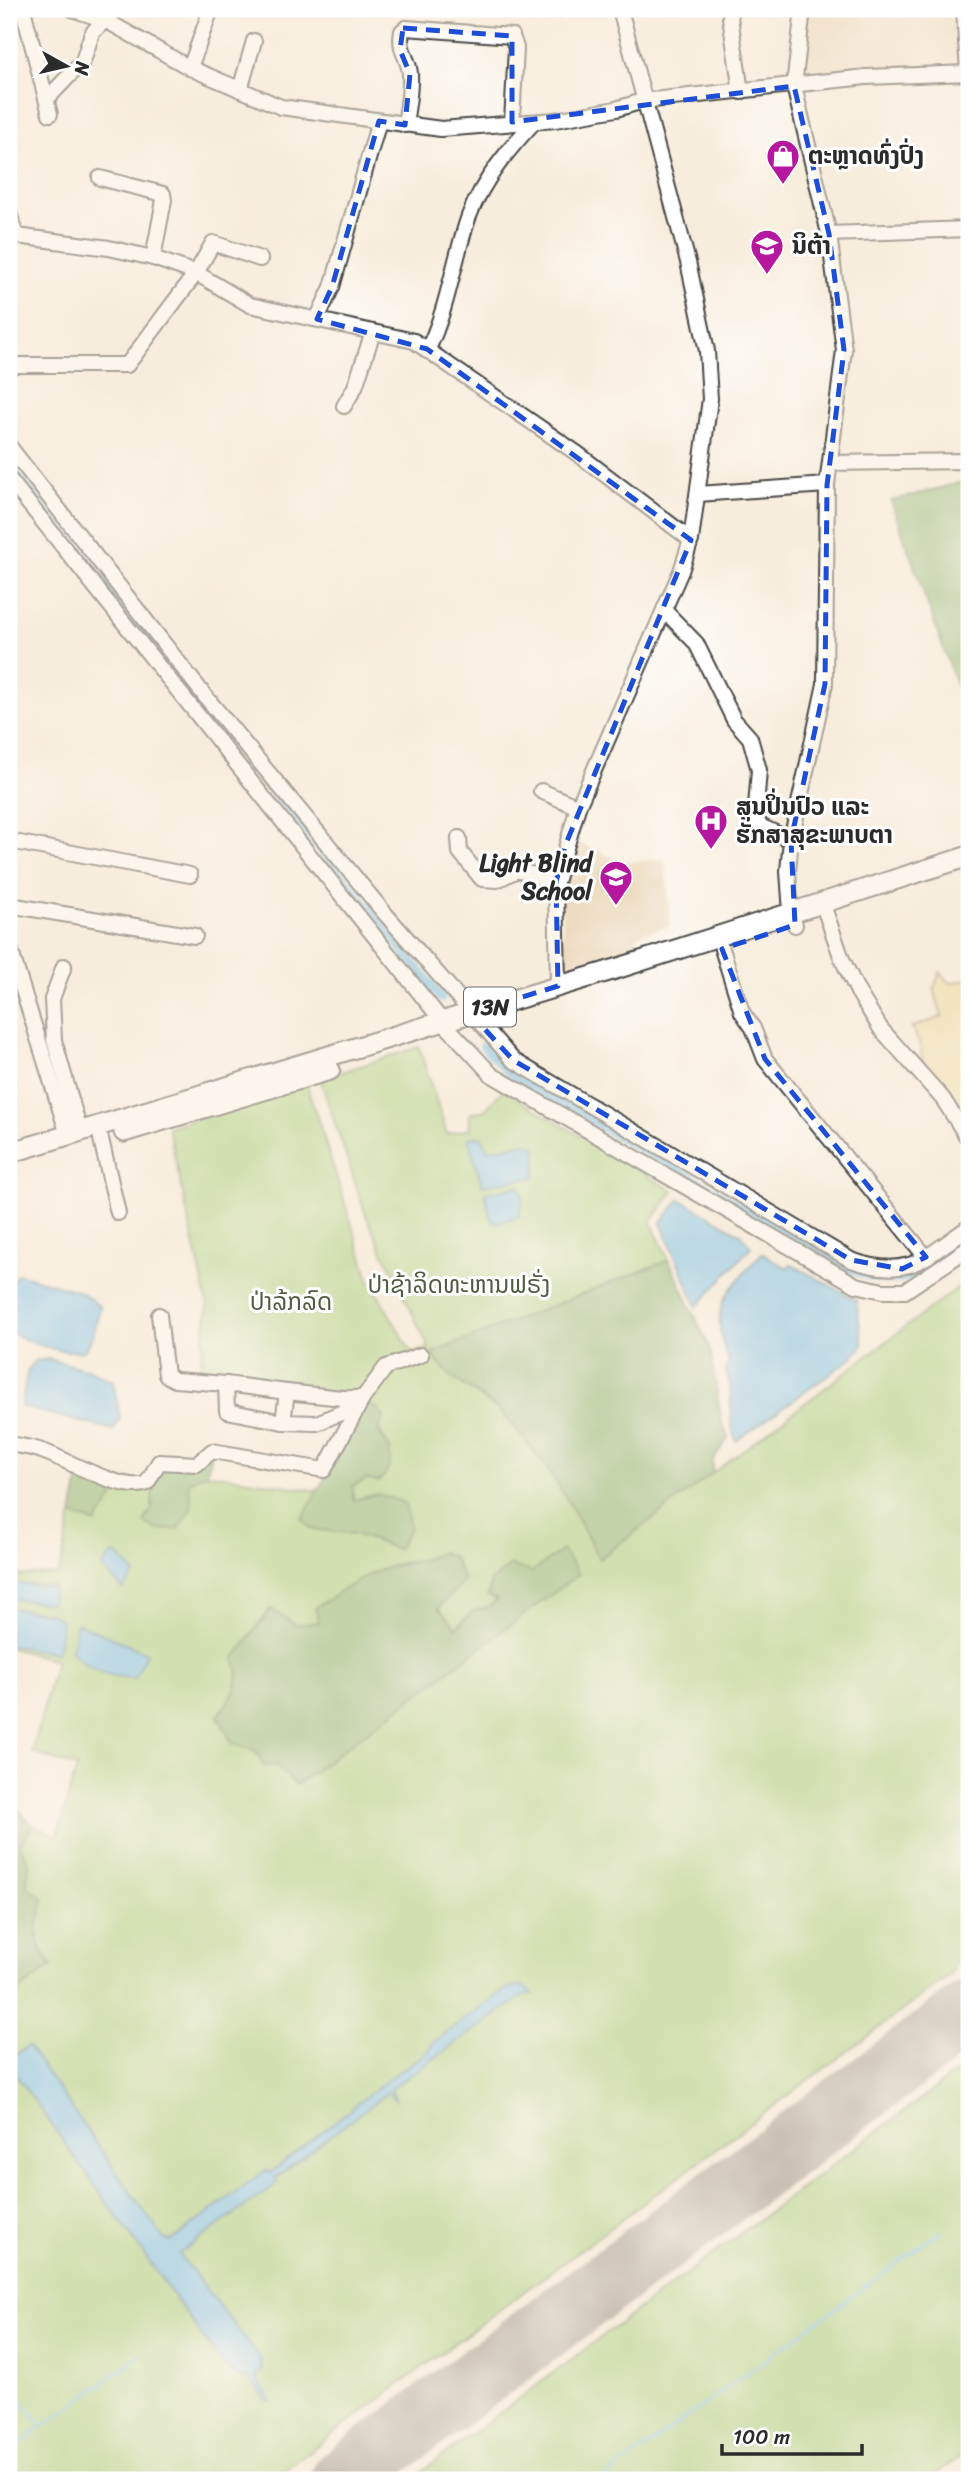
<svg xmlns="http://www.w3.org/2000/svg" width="978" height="2489" font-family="Sriracha,'Noto Sans Lao',sans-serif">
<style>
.built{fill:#ebd8ba}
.green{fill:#a5d07c;stroke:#687e54;stroke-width:2;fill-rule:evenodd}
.forest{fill:#84b26c;stroke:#586e4c;stroke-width:2}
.sand{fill:#eeda9e;stroke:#8c8264;stroke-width:2}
.water{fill:#73c0ed;stroke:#4f768c;stroke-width:2}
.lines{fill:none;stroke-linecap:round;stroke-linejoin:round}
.stream{stroke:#73c0ed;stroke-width:2.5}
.canal{stroke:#73c0ed;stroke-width:10}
.taxiway{stroke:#918c84;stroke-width:24}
.runway{stroke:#918c84;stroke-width:63}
.minor-casing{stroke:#4a4846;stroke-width:18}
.highway-casing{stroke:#4a4846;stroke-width:23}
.minor{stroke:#fff;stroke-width:14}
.highway{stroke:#fff;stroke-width:19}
.marked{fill:none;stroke:#1d4ed8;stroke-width:5;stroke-dasharray:14 9;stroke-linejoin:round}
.labels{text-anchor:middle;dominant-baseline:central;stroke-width:6;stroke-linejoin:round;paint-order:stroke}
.shield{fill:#fff;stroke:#6b6b6b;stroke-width:2}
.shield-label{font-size:23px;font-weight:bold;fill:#2b2b2b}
.poi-label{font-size:24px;font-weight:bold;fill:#2b2b2b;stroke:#fff;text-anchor:start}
.park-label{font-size:24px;fill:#505d43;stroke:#fff}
</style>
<rect width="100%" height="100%" fill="#fff"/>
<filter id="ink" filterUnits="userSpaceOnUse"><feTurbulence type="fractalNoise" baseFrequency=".0143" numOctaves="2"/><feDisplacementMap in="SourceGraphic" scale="14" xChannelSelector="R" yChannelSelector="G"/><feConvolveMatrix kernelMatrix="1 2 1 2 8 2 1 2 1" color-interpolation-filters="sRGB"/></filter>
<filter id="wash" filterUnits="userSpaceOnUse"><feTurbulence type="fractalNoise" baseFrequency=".00686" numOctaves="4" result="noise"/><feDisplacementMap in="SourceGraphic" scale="28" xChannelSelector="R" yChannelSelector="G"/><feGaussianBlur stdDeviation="1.57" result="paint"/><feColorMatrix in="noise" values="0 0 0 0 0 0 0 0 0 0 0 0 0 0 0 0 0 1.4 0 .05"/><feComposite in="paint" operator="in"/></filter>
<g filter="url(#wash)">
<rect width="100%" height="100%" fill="#f7eddc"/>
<!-- built -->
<g class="built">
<polygon points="808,9 960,9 963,69 799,80"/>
<polygon points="575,841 621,862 665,859 670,926 636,936 640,954 564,972 562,888"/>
</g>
<!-- green -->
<g class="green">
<path d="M419,1047l28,87 23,-5 -1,-15 16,-4 18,-20 171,101 -23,31 18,38 -236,93 42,41 27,19 31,37 22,27 44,82 370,-280v649l-19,47 -679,505h-262v-482l43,-32c-20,-28 -16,-35 -8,-67l-18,-13 3,-23 -10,-18 14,-20 24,11 20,-69 -45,-14 24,-93 -47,-12v-72l50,-2 13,-59 24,8 22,-33h35l-1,19 40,-1 -4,-26 18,-9 113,18 -17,28 9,10 44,5 42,15 -19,-55 -25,6v-14l13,-7 25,-29 -31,-53 -161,-23 9,-68 -40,-179 138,-44 64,198 42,72 17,-5 -62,-130 -47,-139zM441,1552l23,29 -26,27 18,20 15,-16 19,-6 7,-7 81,-25 -314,192 -8,-15 -23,-7 -15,-28c14,-21 26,-31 16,-57l36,-50 26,16 23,-3 13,-24 43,-26 31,-11 21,-1z"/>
<polygon points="969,2063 969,2451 927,2480 410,2480"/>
</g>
<!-- forest -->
<g class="forest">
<polygon points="969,480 969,721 891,501"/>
<path d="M669,1260l41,89 11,70 7,19 -15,22 -1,14 -113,85c-27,-54 -53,-99 -95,-144 -22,-24 -56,-31 -72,-62z"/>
<path d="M366,1404l11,4 7,9 -6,13c14,21 19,32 1,52l-13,-3 -13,7v14l25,-6 27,9 5,25 -13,21 -42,-15 -44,-5 -9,-10z"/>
<polygon points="212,1456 206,1473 188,1482 192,1508 178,1529 157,1530 144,1522 152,1509 153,1491 147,1490 165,1466"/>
<polygon points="80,1473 118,1490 96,1523 72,1515"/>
<path d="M562,1550l17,24 -283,211 -20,-20 -12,1 -8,-15 -23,-7 -15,-28c14,-21 26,-31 16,-57l37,-50 25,16 23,-3 -4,-14c20,-12 41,-29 63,-37 21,-9 44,-8 63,-19l13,5 10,24 -26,27 19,20 14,-16 19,-6 7,-6 -9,-4 3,-15 20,-16 21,7z"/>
<path d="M17,1808l16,17 -13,20 9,18 -2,23 17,13c-8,32 -12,39 8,67l-43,32v-187z"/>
</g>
<!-- sand -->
<polygon class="sand" points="940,972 950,983 969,979 969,1131 923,1069 921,1047 912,1027 942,1017 934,988"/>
<!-- water -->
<g class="water">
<polygon points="481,1136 488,1150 525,1143 537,1147 535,1177 482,1185 468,1138"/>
<polygon points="520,1186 523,1199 519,1216 497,1223 491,1220 485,1193"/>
<polygon points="680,1199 741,1234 751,1247 697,1307 661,1223"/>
<path d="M762,1253l25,15 4,-4 65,36 7,45 -11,13 -116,83c-11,-23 1,-48 -11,-71l4,-9c-23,-55 -2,-68 33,-108z"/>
<path d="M18,1274l63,18 19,15 -7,29 -9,15c-26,2 -53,-7 -75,-20v-46z"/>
<polygon points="49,1359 89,1370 113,1381 120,1418 114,1430 21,1407 28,1369 35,1361"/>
<polygon points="112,1554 118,1555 135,1574 123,1589 102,1567"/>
<polygon points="12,1583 53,1587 51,1603 11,1599"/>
<polygon points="9,1608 50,1613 62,1621 57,1653 9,1645"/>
<path d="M77,1623l70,30 -12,25c-27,-1 -45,-7 -64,-27z"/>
<polygon points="521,1985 533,1994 524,1995 391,2089 396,2101 388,2092 275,2178 278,2183 179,2254 260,2358 263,2369 256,2376 271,2401 267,2402 249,2378 244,2379 233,2374 220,2361 9,2065 9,2059 28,2046 163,2238 171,2241 266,2170 270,2173 391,2077 429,2051 433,2042 506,1989"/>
</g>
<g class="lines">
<!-- stream -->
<g class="stream">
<polyline points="9,2053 11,2054"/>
<polyline points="9,2387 43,2426"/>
<polyline points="9,2451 141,2355"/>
<polyline points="601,2480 941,2231"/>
</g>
<!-- canal -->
<g class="canal">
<polyline points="9,465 441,998"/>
<path d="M484,1046l27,28 332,192c33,15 60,20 92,-3"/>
</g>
<!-- taxiway -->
<polyline class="taxiway" points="917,2050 969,2004"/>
<!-- runway -->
<polyline class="runway" points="342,2480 969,2012"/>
</g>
</g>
<g filter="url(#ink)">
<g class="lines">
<defs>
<g id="minor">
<polyline points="23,9 50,114"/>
<polyline points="72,9 105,20 190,68 281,107 441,129 555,120 616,109 643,101 866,77 969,73"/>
<polyline points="964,9 968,73"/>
<polyline points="546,11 560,9"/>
<polyline points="730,17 741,92"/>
<polyline points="190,68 211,9"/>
<polyline points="240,90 254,41"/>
<polyline points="47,99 83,61 92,33 105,20 109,9"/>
<path d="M405,125c2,-16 6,-34 5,-51 -1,-17 -12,-22 -8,-43l4,-3 106,8 4,12 -4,74"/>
<polyline points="100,178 163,194 164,200 153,258"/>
<polyline points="9,212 15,233"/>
<polyline points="829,234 969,229"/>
<polyline points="9,235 109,248 153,258 196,273 250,305 414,341 578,454 691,540"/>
<polyline points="317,319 332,287 379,121"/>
<path d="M427,351c22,-45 26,-90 42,-135 14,-36 39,-66 65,-94"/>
<polyline points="9,365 127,365 196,273 213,243 260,259"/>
<polyline points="344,406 355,387 373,332"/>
<path d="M9,446l196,250 177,214 131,150 338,200c58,20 72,-1 118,-33"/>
<polyline points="830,463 969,461"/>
<polyline points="9,479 443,1022 492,1075 856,1285 883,1291 905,1291 969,1248"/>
<polyline points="698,494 827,485"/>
<polyline points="664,610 696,643 734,720 750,738 759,770 755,819 762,827 791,840"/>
<polyline points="541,791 578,807"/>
<polyline points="459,838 460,852 482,879 497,880 517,870 556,882"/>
<polyline points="9,841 190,875"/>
<polyline points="822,902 842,959 858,992 881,1029 943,1099 969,1140"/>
<polyline points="9,905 195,936"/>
<polyline points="795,925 791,913 788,871 791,840 825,684 827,485 844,350 829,234 794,86 803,9"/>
<polyline points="9,945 68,1135"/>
<polyline points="722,949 742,1012 753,1028 765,1059 926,1257"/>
<polyline points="64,966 52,999 54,1040 80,1131"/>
<polyline points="558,986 556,882 578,807 681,571 691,540 710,399 707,351 688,262 620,9"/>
<polyline points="101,1139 118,1213"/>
<polyline points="159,1315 166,1375 175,1380 226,1384"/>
<polyline points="359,1405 317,1423 283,1422 287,1392 342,1398 363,1398"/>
<polyline points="283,1422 227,1411 226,1384 287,1392"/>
<path d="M9,1444c11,2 22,3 33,7 24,8 82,43 105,32l12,-21 38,2 15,-13 112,19 39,-72 23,-31 35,-12"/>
</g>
<g id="highway">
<polyline points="124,1132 330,1070"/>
<polyline points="9,1153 619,968 969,856"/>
</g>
</defs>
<!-- minor casing -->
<use href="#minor" class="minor-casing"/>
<!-- highway casing -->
<use href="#highway" class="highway-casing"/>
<!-- minor -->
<use href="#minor" class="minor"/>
<!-- highway -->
<use href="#highway" class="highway"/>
</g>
</g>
<!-- marked area -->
<path d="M0 0H978V2489H0ZM403,28l109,8v86l282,-36 35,148 15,116 -17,135 -2,199 -34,156 4,85 -73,24 43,110 161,198 -24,12 -51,-9 -338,-200 -43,-47 88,-27 -2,-104 9,-36 126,-306 -264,-191 -110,-30 15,-32 47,-166 26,4 5,-51 -10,-24z" fill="#f7eddc" fill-opacity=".55" fill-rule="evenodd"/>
<path class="marked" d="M403,28l109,8v86l282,-36 35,148 15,116 -17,135 -2,199 -34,156 4,85 -73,24 43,110 161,198 -24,12 -51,-9 -338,-200 -43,-47 88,-27 -2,-104 9,-36 126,-306 -264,-191 -110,-30 15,-32 47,-166 26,4 5,-51 -10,-24z"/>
<!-- icons -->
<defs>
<symbol id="shop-pin" viewBox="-11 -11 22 30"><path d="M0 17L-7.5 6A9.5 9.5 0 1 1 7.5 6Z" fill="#b5179e" stroke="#fff"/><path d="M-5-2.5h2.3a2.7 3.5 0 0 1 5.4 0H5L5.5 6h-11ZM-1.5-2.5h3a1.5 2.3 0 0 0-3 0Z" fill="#fff"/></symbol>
<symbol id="school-pin" viewBox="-11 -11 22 30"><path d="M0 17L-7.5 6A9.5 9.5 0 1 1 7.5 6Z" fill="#b5179e" stroke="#fff"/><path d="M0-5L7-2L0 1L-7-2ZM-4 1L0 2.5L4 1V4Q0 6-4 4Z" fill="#fff"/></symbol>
<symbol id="hospital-pin" viewBox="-11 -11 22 30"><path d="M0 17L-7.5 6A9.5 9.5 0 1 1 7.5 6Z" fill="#b5179e" stroke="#fff"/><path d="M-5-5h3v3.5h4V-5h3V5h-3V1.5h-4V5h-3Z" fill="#fff"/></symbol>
</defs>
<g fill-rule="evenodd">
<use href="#shop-pin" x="764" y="137" width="38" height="52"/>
<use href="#school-pin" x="748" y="227" width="38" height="52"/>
<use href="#hospital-pin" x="692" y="802" width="38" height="52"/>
<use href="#school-pin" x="597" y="858" width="38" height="52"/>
</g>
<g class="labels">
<!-- shield labels -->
<rect class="shield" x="464" y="987.5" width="52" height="39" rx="5"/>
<g class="shield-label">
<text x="490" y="1007">13N</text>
</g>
<!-- poi labels -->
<g class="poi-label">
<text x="808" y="156">ຕະຫຼາດທົ່ງປົ່ງ</text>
<text x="792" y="246">ນິຕ້າ</text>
<text x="736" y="807">ສູນປິ່ນປົວ ແລະ<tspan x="736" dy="28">ຮັກສາສຸຂະພາບຕາ</tspan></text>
<text x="592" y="863" text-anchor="end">Light Blind<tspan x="592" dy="28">School</tspan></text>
</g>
<!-- park labels -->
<g class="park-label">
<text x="459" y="1285">ປ່າຊ້າລິດທະຫານຟຣັ່ງ</text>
<text x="291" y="1302">ປ່າລ້ກລົດ</text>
</g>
</g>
<!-- margin -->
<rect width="978" height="2489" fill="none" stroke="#fff" stroke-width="35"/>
<!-- north arrow -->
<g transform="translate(66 66) rotate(98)" stroke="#ffffff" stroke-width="5" paint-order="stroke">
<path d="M0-5L12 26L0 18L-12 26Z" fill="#2b2b2b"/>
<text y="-10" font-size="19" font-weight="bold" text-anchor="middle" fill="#2b2b2b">N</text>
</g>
<!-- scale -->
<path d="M722 2444v10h140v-10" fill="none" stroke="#2b2b2b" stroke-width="3.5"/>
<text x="733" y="2444" font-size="21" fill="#2b2b2b" stroke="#ffffff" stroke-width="5" paint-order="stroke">100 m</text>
</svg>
